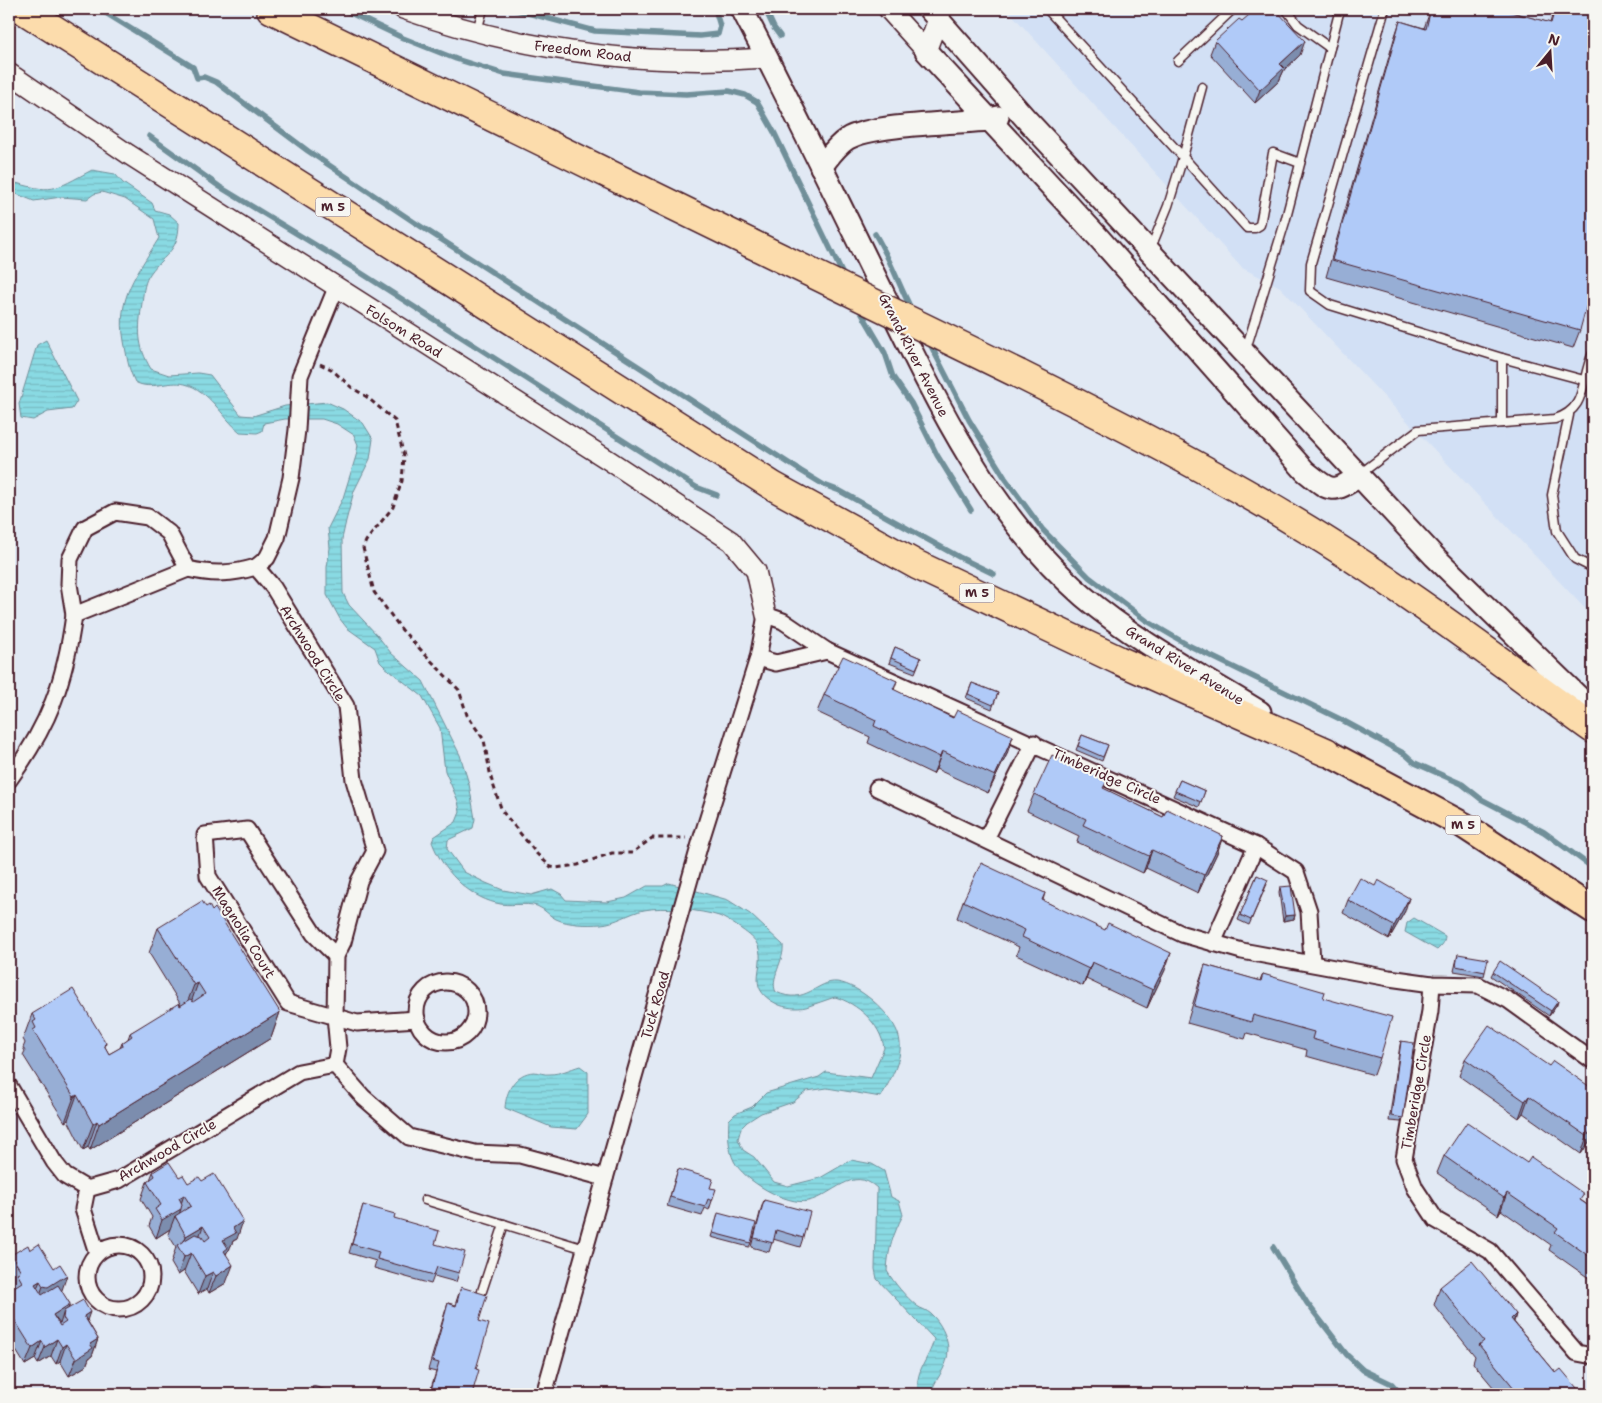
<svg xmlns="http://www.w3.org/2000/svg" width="1602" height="1403" font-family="'Shantell Sans',sans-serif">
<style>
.built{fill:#d2e0f5}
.water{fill:url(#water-rules);stroke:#708f99}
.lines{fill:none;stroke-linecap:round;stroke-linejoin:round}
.stream{stroke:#708f99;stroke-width:5.5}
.service-casing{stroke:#4a1f2b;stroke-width:11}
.minor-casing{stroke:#4a1f2b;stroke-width:19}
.tertiary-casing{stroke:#4a1f2b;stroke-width:22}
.secondary-casing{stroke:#4a1f2b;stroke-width:25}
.trunk-casing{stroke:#4a1f2b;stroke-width:29}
.motorway-casing{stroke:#4a1f2b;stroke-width:31}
.path{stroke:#4a1f2b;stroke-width:3;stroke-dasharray:5 4;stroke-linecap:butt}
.service{stroke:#f6f6f2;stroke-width:8}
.minor{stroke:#f6f6f2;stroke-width:15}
.tertiary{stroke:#f6f6f2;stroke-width:19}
.secondary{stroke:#f6f6f2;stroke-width:21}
.trunk{stroke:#fcdcac;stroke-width:25}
.motorway{stroke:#fcdcac;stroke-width:28}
.motorway-bridge-casing{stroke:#4a1f2b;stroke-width:31;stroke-linecap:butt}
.motorway-bridge{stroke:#fcdcac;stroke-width:28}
.wall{fill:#97aed5;stroke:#4a1f2b}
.shaded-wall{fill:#7b8dae;stroke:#4a1f2b}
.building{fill:#b0caf8;stroke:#4a1f2b}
.labels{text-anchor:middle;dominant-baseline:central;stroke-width:4;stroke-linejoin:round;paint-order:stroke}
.shield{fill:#f6f6f2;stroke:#7e6067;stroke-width:1}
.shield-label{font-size:12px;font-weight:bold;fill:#4a1f2b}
.street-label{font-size:14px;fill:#4a1f2b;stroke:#f6f6f2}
</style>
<defs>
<pattern id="water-rules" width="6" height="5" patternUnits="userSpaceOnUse" patternTransform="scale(1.25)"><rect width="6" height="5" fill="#89dae3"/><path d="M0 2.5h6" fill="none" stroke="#78bbc3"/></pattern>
</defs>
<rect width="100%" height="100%" fill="#e1e9f4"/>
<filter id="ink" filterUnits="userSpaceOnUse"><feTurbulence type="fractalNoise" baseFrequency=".02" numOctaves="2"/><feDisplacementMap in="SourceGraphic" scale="10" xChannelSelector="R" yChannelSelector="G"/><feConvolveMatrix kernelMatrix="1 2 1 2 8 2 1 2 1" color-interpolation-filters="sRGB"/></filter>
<g filter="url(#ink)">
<!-- built -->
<polygon class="built" points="1007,9 1593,9 1593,617 1280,287 1242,268"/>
<!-- water -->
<g class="water">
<path d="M92,170l23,4 8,9 29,20 3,7 14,4 10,9c0,31 -18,32 -31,54 -4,7 -5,18 -6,26 -4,26 -5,43 9,66l18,6 29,-2 12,2 31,40 12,1 32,-10 42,-4 16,7 20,14 10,16 -3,20 -16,32 -8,30 -4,18 1,54 6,12 28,30 14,18 32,28 37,74 9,29 6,35 -2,9 -25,12 -1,9 17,23 22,11 17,7 28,5 21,-6 9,5 5,6 41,2 19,-4 21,-12h16l6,-3 59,17 22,14 33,31c2,15 -14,34 -7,47 30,14 41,-12 61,-10 24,3 62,37 63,61 2,18 -11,39 -19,54l-54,-9 -20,3 -14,11 -32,11 -14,9 -6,6 -3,11 5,11 11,7 20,25 14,4 32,-8 31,-18 21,4 12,7 7,26 8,4 4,14c-10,20 -15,34 -16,56 7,12 19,26 30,35 4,3 10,4 14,8 9,8 16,22 17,34 1,22 -17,34 -16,46h-13c-6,-23 10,-33 15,-55l-57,-60 -2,-10 2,-81c-25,-23 -44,8 -69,13 -21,5 -65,-21 -74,-40 -6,-12 -6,-28 -5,-41l6,-6 17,-7 14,-14 53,-16 7,-5 45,6 13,-30c-3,-24 -27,-45 -49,-51 -10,3 -19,7 -29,10 -9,2 -21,1 -29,-3 -36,-18 -7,-39 -21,-62 -4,-7 -29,-23 -37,-26 -18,-6 -57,-10 -75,-6 -15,3 -28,13 -43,14 -14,1 -32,1 -45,-5 -7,-3 -11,-10 -19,-13 -12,-4 -28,1 -41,-3 -29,-7 -54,-34 -64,-61l2,-5 22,-15 4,-10 -2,-11 -13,-30 -5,-43 -18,-32 -37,-29 -5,-5 -5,-14 -28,-20 -7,-9 -13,-24v-28l3,-19 -2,-20 15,-30 13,-42 2,-11 -4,-10 -17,-11 -15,-5h-37l-21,4 -2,8 -5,2 -17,-1c-18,-15 -31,-42 -55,-48 -17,-4 -34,7 -50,-2 -7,-14 -8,-25 -11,-41 -8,-44 13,-67 35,-103l-5,-19 -29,-20 -23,-7 -8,2 -7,5 -26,-2 -27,4 -25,-10v-10c45,13 43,10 83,-11z"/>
<polygon points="46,340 77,401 72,409 48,412 33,420 21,418 19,404 37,345"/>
<path d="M1414,918l31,18c-1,8 -2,8 -8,14l-32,-18 2,-9z"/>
<path d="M580,1066l8,6v42l-11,15 -26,-2 -46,-19c1,-17 10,-35 29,-36 5,0 10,3 16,2 10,0 20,-5 30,-8z"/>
</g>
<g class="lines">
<!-- stream -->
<g class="stream">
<polyline points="99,9 193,67 197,78 204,77 216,82 308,151 414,222 801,471 824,485 840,491 959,557 994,574"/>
<polyline points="342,9 403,38 456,59 504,74 639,92 686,94 729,91 745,95 757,102 774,132 845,279"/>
<polyline points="513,9 595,31 700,36 718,34 720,26 715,9"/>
<polyline points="765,9 774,28 780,36"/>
<polyline points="149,136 220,187 355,269 696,487 717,495"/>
<path d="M875,234c16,26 24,52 38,78"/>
<polyline points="858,307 885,353 893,377 911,403 937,455 971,510"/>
<polyline points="928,340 969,420 1005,478 1043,530 1089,577 1147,621 1188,645 1342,720 1405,754 1415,763 1462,784 1481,799 1544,832 1593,868"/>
<polyline points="1273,1247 1307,1303 1347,1355 1363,1370 1392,1384 1401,1394"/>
</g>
<defs>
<g id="service">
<polyline points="1047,9 1183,157 1168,206 1150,250"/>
<polyline points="1286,9 1298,25 1330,48"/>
<polyline points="1385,9 1311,263 1310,291 1330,305 1502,358 1502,423"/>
<polyline points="477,31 483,9"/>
<polyline points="1178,61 1232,10"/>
<polyline points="1202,87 1183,157 1247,228 1255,228 1260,225 1273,153 1300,163"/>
<polyline points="1246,349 1285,222 1340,9"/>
<polyline points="1502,358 1584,380"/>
<polyline points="1569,415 1552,495 1557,531 1575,559 1593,568"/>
<path d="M1360,474l58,-44 137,-11c33,-10 25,-38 38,-66"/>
<polyline points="425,1200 585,1249"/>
<polyline points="482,1291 504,1224"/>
</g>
<g id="minor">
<polyline points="256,567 267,558 277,538 291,478 297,430 300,376 336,288"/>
<path d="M74,615l-5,-31 1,-25 15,-31 30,-16 33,5 21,16 19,36c25,6 44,5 68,-2l17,20 73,119 8,74 21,71 -16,30 -16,61 -7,14 -1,60 3,32 -3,17"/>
<polyline points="758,658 776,663 827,651"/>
<path d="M9,780c40,-55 56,-98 65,-165l114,-46"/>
<polyline points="877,788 1182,934 1242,951 1389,978 1432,984 1478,985 1508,1000 1593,1061"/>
<polyline points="986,839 1034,743"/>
<polyline points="1213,943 1256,846"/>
<polyline points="336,956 314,934 247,830 205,835 208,876 288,1003 357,1023 417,1019"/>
<circle cx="446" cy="1012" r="30"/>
<polyline points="1432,984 1430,1011 1404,1159 1415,1188 1436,1220 1490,1251 1577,1353 1593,1356"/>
<polyline points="9,1086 54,1162 65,1176 87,1189 119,1180 299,1072 335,1065 363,1097 409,1137 475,1153 520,1155 605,1178"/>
<polyline points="87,1189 83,1209 97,1253"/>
<circle cx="119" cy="1277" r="32"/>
<polyline points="544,1394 701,840 758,658 766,615 783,621 827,651 1256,846 1296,872 1309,911 1312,963"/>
</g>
<g id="tertiary">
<path d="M403,9c118,42 240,58 364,49"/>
<polyline points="888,9 926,51 942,9"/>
<polyline points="9,73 128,154 610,461 731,541 756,571 766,615"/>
</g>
<g id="secondary">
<path d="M742,9c44,85 86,171 128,257 58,118 112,242 213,330 54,46 117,79 177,116"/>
<polyline points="929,9 1026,119 1434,556 1593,711"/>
<path d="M926,51l172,186 207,234c25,20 26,24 54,5"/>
<path d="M821,167c8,-10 15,-21 26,-28 23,-15 111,-16 141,-19l10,-3"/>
</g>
<polyline id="trunk" points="1326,752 1463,825 1593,910"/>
<g id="motorway">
<polyline points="22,9 773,486 917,565 1118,660 1326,752"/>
<polyline points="271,9 750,243"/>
<path d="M1019,374c94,47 187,94 276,148 104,62 200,136 298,207"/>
</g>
</defs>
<!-- service casing -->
<use href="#service" class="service-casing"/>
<!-- minor casing -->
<use href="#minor" class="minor-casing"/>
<!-- tertiary casing -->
<use href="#tertiary" class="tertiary-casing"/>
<!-- secondary casing -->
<use href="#secondary" class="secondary-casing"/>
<!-- trunk casing -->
<use href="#trunk" class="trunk-casing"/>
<!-- motorway casing -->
<use href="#motorway" class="motorway-casing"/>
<!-- path -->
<polyline class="path" points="320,364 331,369 351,387 367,397 395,421 404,456 402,481 393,507 366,541 363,548 374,592 402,630 459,690 467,715 484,740 491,778 502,811 537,854 551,867 556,868 578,865 612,853 632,853 652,838 686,838"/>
<!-- service -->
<use href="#service" class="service"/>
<!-- minor -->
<use href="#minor" class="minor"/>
<!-- tertiary -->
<use href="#tertiary" class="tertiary"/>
<!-- secondary -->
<use href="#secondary" class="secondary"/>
<!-- trunk -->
<use href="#trunk" class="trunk"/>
<!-- motorway -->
<use href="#motorway" class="motorway"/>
<defs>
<polyline id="motorway-bridge" points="750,243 1019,374"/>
</defs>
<!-- motorway-bridge casing -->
<use href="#motorway-bridge" class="motorway-bridge-casing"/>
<!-- motorway-bridge -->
<use href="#motorway-bridge" class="motorway-bridge"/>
</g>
<!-- wall -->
<g class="wall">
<polygon points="1431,9 1442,12 1443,9 1500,9 1550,23 1554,9 1593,9 1580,330 1573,348 1326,277 1394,39 1400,21 1424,28"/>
<polygon points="1242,21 1300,55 1284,70 1279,81 1255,103 1210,54 1215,41"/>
<polygon points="895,647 921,658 915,673 889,663"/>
<polygon points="897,681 894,690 1007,754 988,793 936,769 933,774 868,743 870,737 817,712 824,695"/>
<polygon points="972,683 998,693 992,709 966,698"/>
<polygon points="1082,735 1108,745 1102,761 1076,750"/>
<polygon points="1180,780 1205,791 1199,807 1173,796"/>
<polygon points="1104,789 1163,817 1223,836 1217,853 1198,893 1146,868 1143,873 1077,842 1079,836 1027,811 1034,794"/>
<polygon points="1257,875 1267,884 1249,925 1238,920"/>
<polygon points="1280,887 1295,915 1294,919 1283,921 1279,892"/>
<polygon points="1045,893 1043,900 1165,970 1147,1008 1086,979 1083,986 1016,955 1019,947 957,918 963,901"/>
<polygon points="1348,900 1405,911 1389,939 1343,913"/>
<polygon points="158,928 280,1012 271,1038 90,1150 88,1147 83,1150 68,1120 65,1122 23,1055 25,1051 23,1048 25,1043 23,1039 32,1014 106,1043 105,1047 109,1054 120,1048 122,1043 128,1039 130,1033 181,1005 149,953"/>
<polygon points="1458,954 1485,972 1484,976 1454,971"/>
<polygon points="1205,965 1260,981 1263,974 1323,998 1380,1058 1374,1075 1306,1056 1307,1050 1247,1033 1245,1039 1187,1023 1199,983"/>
<polygon points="1493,972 1557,1005 1549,1016 1491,976"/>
<polygon points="1593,1036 1593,1044 1590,1042"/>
<polygon points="1401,1041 1403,1118 1401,1122 1389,1121 1400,1045"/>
<polygon points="1465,1059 1549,1066 1593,1089 1593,1136 1581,1154 1523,1113 1519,1118 1459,1076"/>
<polygon points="1444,1156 1582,1201 1593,1209 1593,1281 1549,1250 1551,1245 1501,1210 1498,1215 1437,1173"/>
<polygon points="678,1169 710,1188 712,1201 709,1210 705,1208 702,1216 667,1206"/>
<polygon points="153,1172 179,1177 188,1183 237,1239 233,1241 229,1250 227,1252 226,1254 226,1283 209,1293 207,1289 198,1294 184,1271 178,1275 171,1263 176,1247 168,1234 170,1229 156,1238 149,1226 152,1217 141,1199 147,1182 150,1180"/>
<polygon points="764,1200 803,1238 800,1247 773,1239 769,1252 751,1247 761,1209"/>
<polygon points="363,1205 435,1244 459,1273 456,1282 434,1276 431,1284 374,1268 376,1261 349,1253"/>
<polygon points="717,1218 751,1243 749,1247 711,1237"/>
<polygon points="30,1250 61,1291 70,1304 68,1309 87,1320 98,1339 92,1356 89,1358 86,1366 69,1376 60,1361 56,1364 51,1356 38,1364 35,1359 25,1365 9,1339 9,1296 12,1285 9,1279 9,1262 11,1255"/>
<polygon points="461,1287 479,1321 476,1369 472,1394 429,1394 436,1372 428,1370 445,1312 448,1303 455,1305"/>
<polygon points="1440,1287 1516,1314 1514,1322 1556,1373 1582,1394 1499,1394 1473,1363 1475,1356 1434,1305"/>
</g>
<!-- shaded-wall -->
<g class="shaded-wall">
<polygon points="1305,41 1300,55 1284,70 1279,81 1255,103 1260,90 1280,64"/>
<polygon points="1013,736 1007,754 988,793 995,776"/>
<polygon points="942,751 936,769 933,774 940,757"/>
<polygon points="1223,836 1217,853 1198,893 1204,875"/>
<polygon points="1152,850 1146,868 1143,873 1149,856"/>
<polygon points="1409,898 1405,911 1389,939 1394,926"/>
<polygon points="1295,915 1294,919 1283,921 1285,916"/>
<polygon points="1171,953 1165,970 1147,1008 1153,990"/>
<polygon points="1092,962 1086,979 1083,986 1089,969"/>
<polygon points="198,983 189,1008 184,1011 194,985"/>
<polygon points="1558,1001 1557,1005 1549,1016 1551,1011"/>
<polygon points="280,1012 271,1038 90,1150 99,1124"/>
<polygon points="77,1095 68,1120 65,1122 74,1097"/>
<polygon points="1529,1096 1523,1113 1519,1118 1525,1101"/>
<polygon points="97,1121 88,1147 83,1150 93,1124"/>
<polygon points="1593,1127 1593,1136 1581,1154 1587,1136"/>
<polygon points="1507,1193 1501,1210 1498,1215 1504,1198"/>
<polygon points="184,1195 179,1210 181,1209 177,1220 175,1216 170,1229 156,1238 162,1220 179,1198"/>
<polygon points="243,1221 237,1239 233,1241 229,1250 227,1252 222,1265 223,1240 233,1228"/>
<polygon points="203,1226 197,1243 181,1252 186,1236"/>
<polygon points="191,1253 184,1271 178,1275 184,1257"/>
<polygon points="233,1265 226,1283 209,1293 216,1276"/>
<polygon points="213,1272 207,1289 198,1294 205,1276"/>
<polygon points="67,1275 61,1293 37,1304 43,1286"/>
<polygon points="40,1281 33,1298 35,1284"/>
<polygon points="70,1304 64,1320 64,1311 60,1324 53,1315"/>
<polygon points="90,1312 84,1329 84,1316"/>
<polygon points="1516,1314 1510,1332 1511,1319"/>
<polygon points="57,1339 51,1356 38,1364 45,1347"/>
<polygon points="98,1339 92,1356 89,1358 86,1366 69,1376 76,1359 90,1344"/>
<polygon points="42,1341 35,1359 25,1365 32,1348"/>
<polygon points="66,1344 60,1361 56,1364 62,1347"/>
</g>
<!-- building -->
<g class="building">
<polygon points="1256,9 1275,9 1305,41 1280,64 1284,68 1260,90 1215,41 1239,19 1242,21"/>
<polygon points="1431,9 1443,12 1444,9 1500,9 1551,23 1555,9 1593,9 1593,282 1580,330 1332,260 1400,21 1426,29"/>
<polygon points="895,647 921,658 916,669 891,658"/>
<polygon points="843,656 897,681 893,689 953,718 957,710 1013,736 995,776 942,751 940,757 874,726 876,720 824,695"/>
<polygon points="972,683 998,693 993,705 968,694"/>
<polygon points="1082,735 1108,745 1103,757 1078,746"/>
<polygon points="1052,755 1107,781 1103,788 1163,817 1167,809 1223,836 1204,875 1152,850 1149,856 1083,825 1086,819 1034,794"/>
<polygon points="1180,780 1205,791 1201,802 1175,791"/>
<polygon points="981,863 1045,893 1042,900 1105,930 1108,923 1171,953 1153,990 1092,962 1089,969 1022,937 1025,930 963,901"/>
<polygon points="1257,875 1268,880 1251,920 1240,915"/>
<polygon points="1360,878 1375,886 1378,880 1409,898 1394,926 1348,900"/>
<polygon points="1291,886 1295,915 1285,916 1280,887"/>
<polygon points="202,901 206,907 209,905 212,911 215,908 280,1012 99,1124 97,1121 93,1124 77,1095 74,1097 33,1030 36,1028 33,1022 36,1020 32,1014 73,989 106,1043 104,1045 109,1054 123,1046 122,1043 132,1036 130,1033 179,1003 180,1006 191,999 193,1002 205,994 198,983 194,985 158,928"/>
<polygon points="1458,954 1488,959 1485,972 1456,966"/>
<polygon points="1500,961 1558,1001 1551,1011 1493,972"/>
<polygon points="1205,965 1261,981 1263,974 1325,992 1323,998 1392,1017 1380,1058 1312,1039 1314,1032 1253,1015 1251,1022 1194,1006"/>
<polygon points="1489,1025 1549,1066 1553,1061 1593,1089 1593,1127 1587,1136 1529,1096 1525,1101 1465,1059"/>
<polygon points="1401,1041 1414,1043 1403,1118 1391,1116"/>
<polygon points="1467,1122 1527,1163 1531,1157 1584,1194 1580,1200 1593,1209 1593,1259 1555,1232 1558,1228 1507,1193 1504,1198 1444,1156"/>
<polygon points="169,1162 179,1177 183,1175 188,1183 199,1177 202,1181 214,1174 243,1221 233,1228 236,1233 223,1240 228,1248 224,1251 233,1265 216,1276 213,1272 205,1276 191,1253 184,1257 177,1245 195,1234 202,1236 205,1241 210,1237 203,1226 186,1236 175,1216 191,1206 184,1195 179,1198 182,1204 181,1209 162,1220 155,1209 161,1205 147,1182 155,1176 153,1172"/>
<polygon points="678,1169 713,1179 710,1188 716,1189 712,1201 708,1199 705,1207 670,1197"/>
<polygon points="764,1200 810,1212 803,1238 776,1230 773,1243 754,1238"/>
<polygon points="363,1205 395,1214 394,1218 439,1231 435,1244 465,1252 459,1273 437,1267 434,1275 377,1259 379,1252 352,1244"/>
<polygon points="718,1213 756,1223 751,1243 713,1233"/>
<polygon points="39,1244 54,1268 60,1264 67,1275 48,1287 43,1286 40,1281 35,1284 42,1295 58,1285 70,1304 53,1315 60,1326 66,1322 63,1318 64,1311 83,1300 90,1312 84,1316 98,1339 90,1344 93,1348 76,1359 66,1344 62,1347 57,1339 45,1347 42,1341 32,1348 9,1311 9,1297 14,1293 11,1289 22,1282 17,1273 21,1271 11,1255 28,1245 30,1250"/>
<polygon points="1472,1261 1516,1314 1511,1319 1556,1373 1561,1369 1582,1394 1519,1394 1479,1345 1484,1341 1440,1287"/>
<polygon points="461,1287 487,1295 479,1321 489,1324 476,1369 479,1370 472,1394 446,1394 431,1390 439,1363 432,1361 448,1303 456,1306"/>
<polygon points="313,1386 326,1390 325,1394 311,1394"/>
</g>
</g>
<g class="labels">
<!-- shield labels -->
<g class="shield">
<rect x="315.5" y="197.5" width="35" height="19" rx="4"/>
<rect x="959.5" y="583.5" width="35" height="19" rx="4"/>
<rect x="1445.5" y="815.5" width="35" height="19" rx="4"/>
</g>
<g class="shield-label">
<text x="333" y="207">M 5</text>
<text x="977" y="593">M 5</text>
<text x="1463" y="825">M 5</text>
</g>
<!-- street labels -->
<g class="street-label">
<text transform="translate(583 51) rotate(7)">Freedom Road</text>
<text transform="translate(404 331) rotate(32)">Folsom Road</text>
<text transform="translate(914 355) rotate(63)">Grand River Avenue</text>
<text transform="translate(313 653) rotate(58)">Archwood Circle</text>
<text transform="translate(1185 665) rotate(32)">Grand River Avenue</text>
<text transform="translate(1107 776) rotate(24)">Timberidge Circle</text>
<text transform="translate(244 932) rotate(58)">Magnolia Court</text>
<text transform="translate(655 1005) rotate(-74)">Tuck Road</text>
<text transform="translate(1416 1092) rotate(-80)">Timberidge Circle</text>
<text transform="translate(167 1150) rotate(-30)">Archwood Circle</text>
</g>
</g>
<!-- margin -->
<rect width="1602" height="1403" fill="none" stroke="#f6f6f2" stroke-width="30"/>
<rect x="15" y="15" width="1572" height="1373" fill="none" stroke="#4a1f2b" stroke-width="2" filter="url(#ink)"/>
<!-- north arrow -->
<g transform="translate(1550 52) rotate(18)" stroke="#f6f6f2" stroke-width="4" paint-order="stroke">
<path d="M0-4L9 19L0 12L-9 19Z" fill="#4a1f2b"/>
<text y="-8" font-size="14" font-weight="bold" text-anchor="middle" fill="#4a1f2b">N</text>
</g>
</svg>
